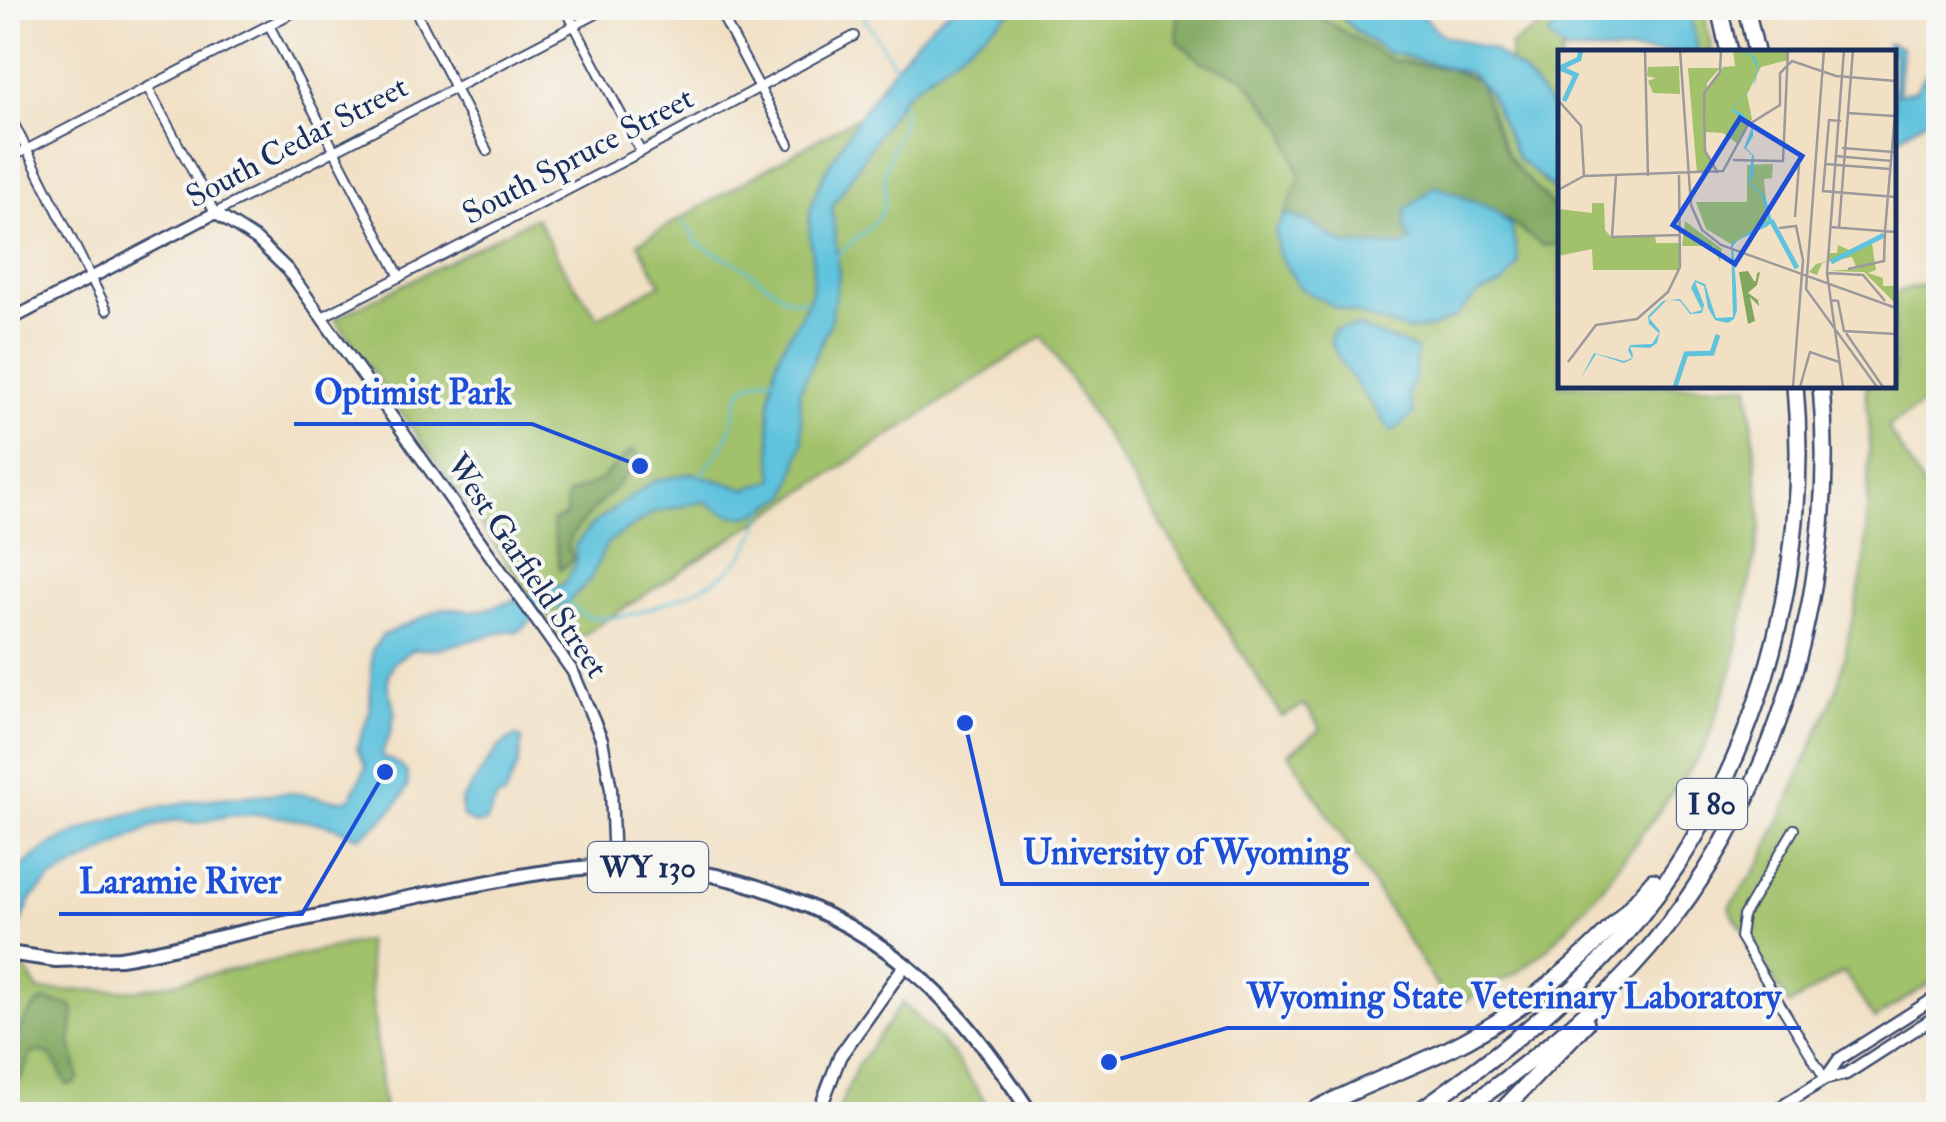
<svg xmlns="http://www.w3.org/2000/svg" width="1946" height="1122" font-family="'IM FELL Double Pica',serif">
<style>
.green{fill:#a1c16a;stroke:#5e7864;stroke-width:2.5}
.forest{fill:#80a75e;stroke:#4e6b5e;stroke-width:2.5}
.water{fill:#5fc3dd;stroke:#3d799e;stroke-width:2.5}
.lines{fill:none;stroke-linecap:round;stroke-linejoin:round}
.stream{stroke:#5fc3dd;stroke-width:2.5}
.minor-casing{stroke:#3b4a6d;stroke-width:12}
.tertiary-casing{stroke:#3b4a6d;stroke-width:15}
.secondary-casing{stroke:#3b4a6d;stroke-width:16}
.primary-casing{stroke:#3b4a6d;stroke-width:18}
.motorway-casing{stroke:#3b4a6d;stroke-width:20}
.minor{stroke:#fff;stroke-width:8}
.tertiary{stroke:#fff;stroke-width:10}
.secondary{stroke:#fff;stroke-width:11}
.primary{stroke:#fff;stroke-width:12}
.motorway{stroke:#fff;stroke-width:15}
.labels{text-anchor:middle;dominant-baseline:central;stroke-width:8;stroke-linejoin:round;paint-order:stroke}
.shield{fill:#f6f6f2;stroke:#5d6b8a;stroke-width:2.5}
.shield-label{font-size:30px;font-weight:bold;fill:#1b2f5e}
.street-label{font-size:32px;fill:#1b2f5e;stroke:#f6f6f2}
.inset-river{fill:none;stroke:#5fc3dd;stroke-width:5}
.inset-road{fill:none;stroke:#9b999b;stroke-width:2.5}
.view{fill:#1d4ed8;fill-opacity:0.15;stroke:#1d4ed8;stroke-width:5}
.inset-edge{fill:none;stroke:#1b2f5e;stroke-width:5}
.leader{fill:none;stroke:#1d4ed8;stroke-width:4}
.callout-dot{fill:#1d4ed8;stroke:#f6f6f2;stroke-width:4}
.callout-label{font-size:35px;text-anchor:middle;font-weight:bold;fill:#1d4ed8;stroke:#f6f6f2;stroke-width:8;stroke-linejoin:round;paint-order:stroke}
</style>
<rect width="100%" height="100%" fill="#f6f6f2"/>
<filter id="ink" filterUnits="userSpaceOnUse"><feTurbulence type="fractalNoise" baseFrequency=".01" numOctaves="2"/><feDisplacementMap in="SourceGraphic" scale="20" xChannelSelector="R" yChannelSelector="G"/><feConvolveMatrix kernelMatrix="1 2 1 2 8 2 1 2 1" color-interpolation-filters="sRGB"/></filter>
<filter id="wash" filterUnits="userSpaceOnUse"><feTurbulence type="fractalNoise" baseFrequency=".0048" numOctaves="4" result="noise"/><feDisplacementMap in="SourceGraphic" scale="40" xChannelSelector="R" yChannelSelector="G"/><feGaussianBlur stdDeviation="2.25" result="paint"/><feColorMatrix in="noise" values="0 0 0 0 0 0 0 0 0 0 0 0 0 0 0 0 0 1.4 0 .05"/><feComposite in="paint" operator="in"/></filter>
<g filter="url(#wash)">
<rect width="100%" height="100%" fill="#f1e0c4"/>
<!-- green -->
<g class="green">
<path d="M1015,8h317l25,24 74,30 39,11 18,20 55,89 18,13v190h188l12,139 -28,144 -29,82 -102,138 -52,58 -30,25 -69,37 -162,-255 32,-24 -16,-24 -23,12 -239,-381 -477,310 -231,-327 201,-102 28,52 34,48 63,-33 -23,-41 219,-126 36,-16 4,5c22,-34 84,-73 118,-98z"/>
<polygon points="1570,8 1703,8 1712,52 1561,52 1561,121 1525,74 1510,63 1511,45"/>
<polygon points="1938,281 1938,395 1887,427 1938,511 1938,978 1874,1019 1844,972 1789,1005 1729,908 1761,863 1837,689 1865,562 1870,436 1866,385 1894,385 1894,293"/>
<polygon points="366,941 384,1114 8,1114 8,967 25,968 39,991 138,990"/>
<polygon points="902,1003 950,1051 994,1114 837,1114 856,1068"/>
</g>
<!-- forest -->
<g class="forest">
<path d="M1186,8h107l18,4 80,48 58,9 29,12c11,24 18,53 31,76 19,34 52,36 52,87l-18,2 -50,-37 -58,-23 -30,41 6,14 -8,6 -58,-2 -37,-23 -23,-8 15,-37 -16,-50 -41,-50 -41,-15 -24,-20 -1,-29z"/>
<path d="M632,450l6,4c-14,35 -59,60 -71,92l7,13 -14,11 -8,-49 14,-5 1,-21 32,-14z"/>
<path d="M45,1000l27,6 2,4 -3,33 8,35 -5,6 -7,1 -14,-27 -12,-7 -10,3 -12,28c-19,-20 2,-71 26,-82z"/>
</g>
<!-- water -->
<g class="water">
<path d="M955,8h61l-114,89 -70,110 7,69 -9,47 -31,70 4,49 -15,53c-37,22 -44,32 -83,6l-50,11 -48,31 -17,37 -26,26 -22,6 -25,20 -6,-2 -70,18 -29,2 -18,12 -6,13v13l7,23 -4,20 -10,25c9,4 22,8 26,18 8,20 -32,54 -48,63l-33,-13 -66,-10 -33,2 -30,7 -22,-3 -24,7 -101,53 -19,19 -23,56v-73c57,-72 194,-85 281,-89 20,0 40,10 61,6l16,-32 -9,-19 13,-37 2,-61 11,-15 61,-27 28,3 15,-2 77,-25 12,-21 -1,-18 19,-22 60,-42 38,-8 55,16 27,-9c-4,-43 -10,-89 7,-130 8,-18 23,-35 29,-54 9,-28 -6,-63 2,-92 10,-40 105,-182 143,-196z"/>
<polygon points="1332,8 1414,8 1442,35 1492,50 1510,63 1524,73 1554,110 1561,121 1561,195 1518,159 1489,93 1470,73 1387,52 1357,32"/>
<polygon points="1584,8 1689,8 1698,52 1566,52 1547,35"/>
<polygon points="1888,43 1902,48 1898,94 1916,90 1929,70 1938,64 1938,112 1894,140 1894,52 1886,52"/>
<polygon points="1435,186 1493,209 1511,225 1519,264 1503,284 1478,294 1455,317 1434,327 1410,331 1335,307 1300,288 1278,253 1275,231 1285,214 1308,222 1345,245 1403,246 1411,241 1405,227 1406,210"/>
<polygon points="1358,327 1416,349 1415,380 1408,394 1414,414 1392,432 1344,367 1330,341 1334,330"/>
<polygon points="515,736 522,739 518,765 504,797 498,797 486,822 475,824 463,818 461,801 499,747"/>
</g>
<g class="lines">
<!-- stream -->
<g class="stream">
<polyline points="858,8 897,69"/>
<polyline points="683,220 698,244 740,265 788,299 806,301"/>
<path d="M835,257c13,-12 30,-24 41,-37 15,-18 6,-32 10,-52 5,-24 23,-43 15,-68"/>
<path d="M700,476c10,-13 21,-25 28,-40 15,-35 -2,-53 49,-59"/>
<path d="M566,600c5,5 11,12 18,15 30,15 123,-25 146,-46 18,-16 29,-39 35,-61"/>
</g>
</g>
</g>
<g filter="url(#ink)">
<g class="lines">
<defs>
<g id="minor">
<polyline points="414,8 487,151"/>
<polyline points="565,8 641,152"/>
<polyline points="718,8 789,144"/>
<polyline points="269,25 400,277"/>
<polyline points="148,88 215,213 608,8"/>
<polyline points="8,112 107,310"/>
<polyline points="8,159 302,8"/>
<polyline points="324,316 641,152 854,36"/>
<polyline points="1794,829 1743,916 1740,937 1825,1079"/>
</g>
<g id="tertiary">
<polyline points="8,321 215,213 257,240 288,270 573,672 602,740 611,789 614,866"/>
<polyline points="1825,1079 1839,1059 1938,996"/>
<polyline points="1770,1114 1825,1079 1846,1074 1938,1015"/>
</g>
<polyline id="secondary" points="818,1114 840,1056 905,965"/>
<path id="primary" d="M8,953l48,7 64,-2c33,-5 64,-13 96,-20 74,-17 148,-31 222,-46 57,-11 114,-24 172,-26 119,-3 244,44 329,129 36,36 65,77 92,119"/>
<g id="motorway">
<polyline points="1719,8 1729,52"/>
<polyline points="1746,8 1756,52"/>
<path d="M1307,1114c45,-25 94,-42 140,-64 82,-40 149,-100 206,-169"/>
<path d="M1415,1114c62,-44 123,-89 177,-144 151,-152 222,-373 203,-585"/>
<path d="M1458,1114c58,-41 119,-88 169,-141 145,-155 213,-378 194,-588"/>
<polyline points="1499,1114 1586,1023"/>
</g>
</defs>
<!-- minor casing -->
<use href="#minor" class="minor-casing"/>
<!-- tertiary casing -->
<use href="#tertiary" class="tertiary-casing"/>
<!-- secondary casing -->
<use href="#secondary" class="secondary-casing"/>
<!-- primary casing -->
<use href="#primary" class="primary-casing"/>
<!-- motorway casing -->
<use href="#motorway" class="motorway-casing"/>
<!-- minor -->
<use href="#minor" class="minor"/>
<!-- tertiary -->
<use href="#tertiary" class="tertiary"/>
<!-- secondary -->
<use href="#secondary" class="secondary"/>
<!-- primary -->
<use href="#primary" class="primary"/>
<!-- motorway -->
<use href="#motorway" class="motorway"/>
</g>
</g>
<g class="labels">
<!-- shield labels -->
<g class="shield">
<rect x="1677" y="779" width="70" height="50" rx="8"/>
<rect x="588" y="842" width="120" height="50" rx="8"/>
</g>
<g class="shield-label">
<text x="1712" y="804">I 80</text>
<text x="648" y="867">WY 130</text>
</g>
<!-- street labels -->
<g class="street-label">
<text transform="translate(297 142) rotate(-28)">South Cedar Street</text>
<text transform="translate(578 156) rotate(-28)">South Spruce Street</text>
<text transform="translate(527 566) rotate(56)">West Garfield Street</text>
</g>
</g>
<!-- overview -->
<g transform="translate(1558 50)">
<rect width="338" height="338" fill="#f1e0c4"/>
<path d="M175,0h54l1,10 -27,7 -14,27 5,25 -14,25 -15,-11 -17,-1v-40l17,-25 12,-1zM121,16l1,28 -27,-1 -5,-12 8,-3 -9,-2 1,-9zM130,18h32l-13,15 -3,68 11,17 -18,5zM215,114l-1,14 -8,1 4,45 -37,20 -25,-15 -10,-27h51v-37zM34,153h12l1,27 7,8 43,-2 1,7h23v27h-86l-1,-21 -34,7v-47l34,4zM127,171l37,28 -2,13 -7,-16h-31zM327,184l-13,9 4,27 -8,3 15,5v8h12v17l-31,-31 -36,-1 29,-2 -5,-12 -30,6 -5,12 -8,-3 7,-8 12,-3v-8h9l1,-8 11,5z" fill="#a1c16a"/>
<path d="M190,221l6,10h2l1,-8 3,-1 -3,13 -9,8 10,7 1,6 -9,-9 5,24 -7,3 -9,-52z" fill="#80a75e"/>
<path d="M178,0l17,5 4,5 1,10 -3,14 -22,25 10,5 10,13v9l-7,12 8,8 -1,20 -4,6 16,14 7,25 -4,5 -30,14 -5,6 3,39 1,26 -3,8 -6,4 -13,-3 -7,-12 -4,-22 -9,-4 9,23 -2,8 -12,1 -10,-13 -13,-1 -18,18 11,13 -3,12 -7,5 -20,-1 3,8 -1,4 -8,4 -28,-9 -15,24 13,-25 30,8 8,-3 -4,-8 2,-5 22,-1 7,-11 -10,-9 -1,-8 15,-15 17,-2 11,14 11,-3 -11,-22 4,-8 10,4 11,34 17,-1 -2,-73 37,-24 -6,-25 -14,-12 4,-28 -8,-7 8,-21 -21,-17 23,-25 3,-16 -5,-13z" fill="#5fc3dd"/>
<path class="inset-river" d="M6,51l12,-26 -16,-7 19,-9 2,-9M213,170l26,48M273,212l53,-27M117,337l11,-33 26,-1 6,-18"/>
<path class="inset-road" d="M87,0l3,126M122,0l11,155 11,25 19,15 175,63M266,0l-18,239 71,98M0,50l23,26 3,50M290,63l46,3M283,71l-12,-1 -6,71 73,6M284,98l52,4M277,106l57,5M175,110l50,1 5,-111M267,114l65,5M160,123l-13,-22 -1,-58 16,-21 1,-22M58,126l-4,61 68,-2M0,140l26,-14 139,-5 25,-46 32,-20v-32l12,-12 44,15 60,5M237,167l4,-52M272,177l66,5M281,177l14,-177M221,178l17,-2 7,34 -10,127M327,181l11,-129M290,219l36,-8 1,-29M269,223l17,-223M269,223l16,114M269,223l36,2 22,26M272,250l8,1 6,30 52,3M288,283l37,54M10,312l28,-37 41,-6 31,-27 12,-25 -1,-92M242,337l10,-35 29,10"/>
<path class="view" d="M182,68l62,38 -67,108 -62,-39z"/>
<rect width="338" height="338" class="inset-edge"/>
</g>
<!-- callouts -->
<path class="leader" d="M640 466L532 424H294M965 723L1002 884H1369M385 772L302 914H59M1109 1062L1227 1028H1801"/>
<g class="callout-dot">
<circle cx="640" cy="466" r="10"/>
<circle cx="965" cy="723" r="10"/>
<circle cx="385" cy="772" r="10"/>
<circle cx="1109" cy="1062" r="10"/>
</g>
<g class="callout-label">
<text x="413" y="404">Optimist Park</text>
<text x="1186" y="864">University of Wyoming</text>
<text x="180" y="893">Laramie River</text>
<text x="1514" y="1008">Wyoming State Veterinary Laboratory</text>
</g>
<!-- margin -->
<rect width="1946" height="1122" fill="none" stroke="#f6f6f2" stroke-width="40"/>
</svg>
